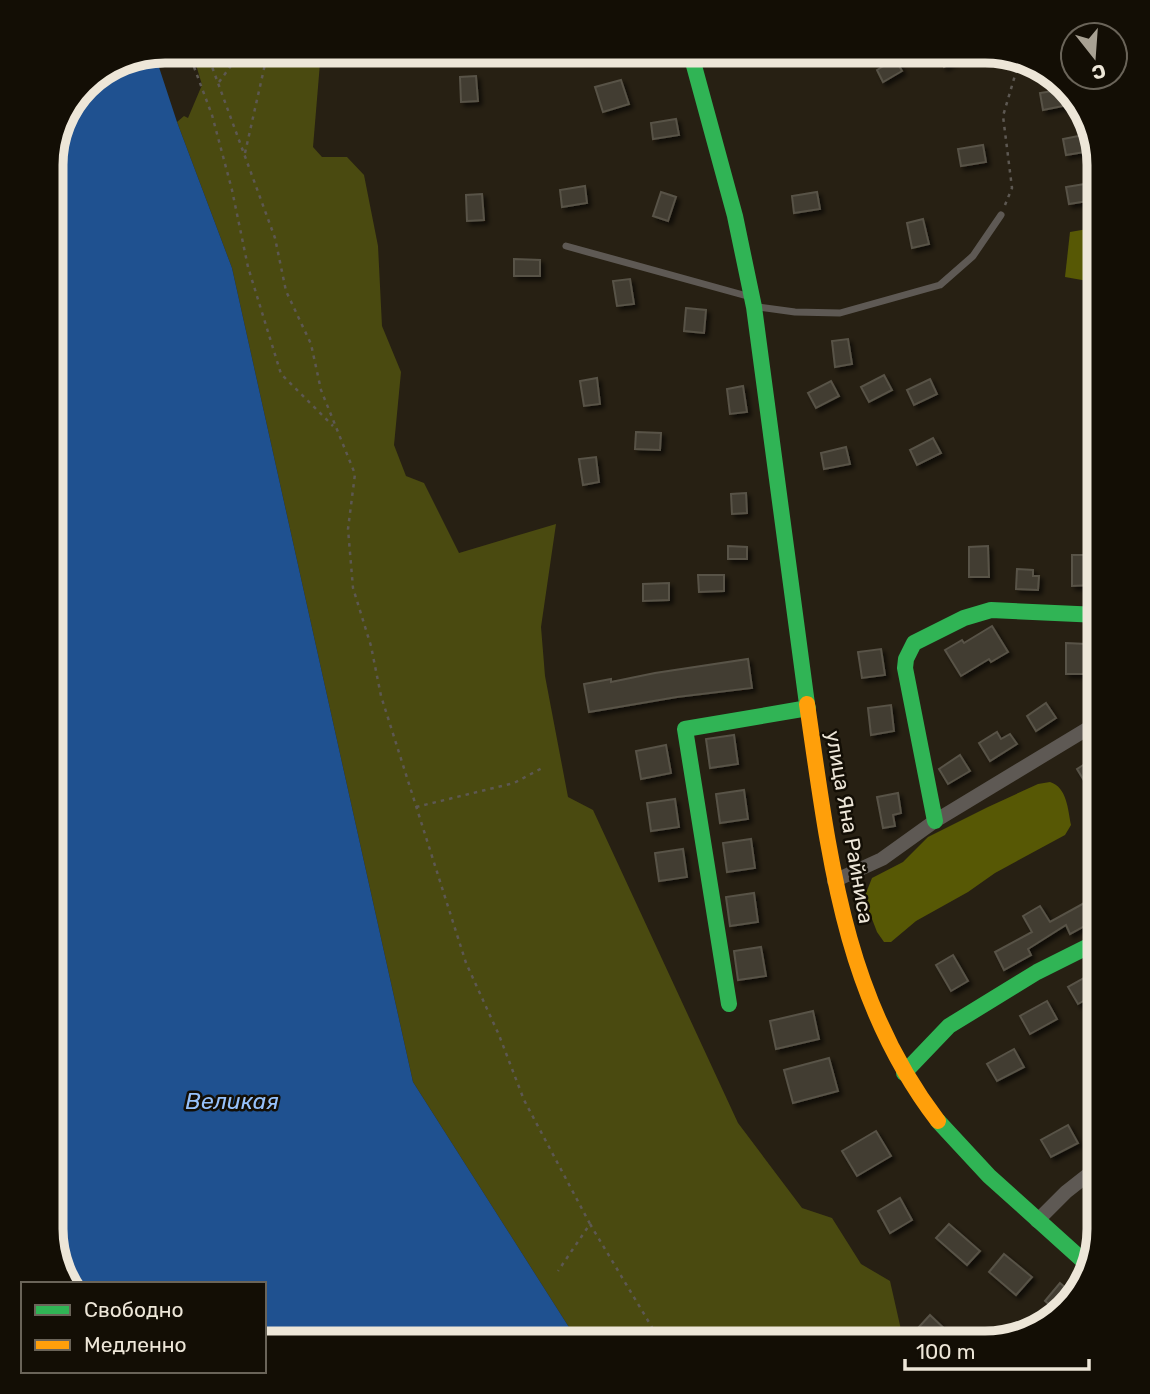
<svg xmlns="http://www.w3.org/2000/svg" width="1150" height="1394" font-family="Rubik,sans-serif">
<style>
.green{fill:#4a4a10}
.forest{fill:#575805}
.water{fill:#1f5190}
.building{fill:#423d32;stroke:#585347;stroke-width:2;filter:url(#shadow)}
.lines{fill:none;stroke-linecap:round;stroke-linejoin:round}
.path{stroke:#5d5852;stroke-width:2.5;stroke-dasharray:3.5 5;stroke-linecap:butt}
.lane{stroke:#5e5954;stroke-width:7}
.street{stroke:#5e5954;stroke-width:14}
.fast{stroke:#30b455;stroke-width:16}
.slow{stroke:#ff9f0a;stroke-width:16}
.labels{text-anchor:middle;dominant-baseline:central;stroke-width:5;stroke-linejoin:round;paint-order:stroke}
.street-label{font-size:21px;fill:#ede6d8;stroke:#130e05}
.water-label{font-size:23px;font-style:italic;fill:#97c2fc;stroke:#130e05}
.rim{fill:none;stroke:#ede6d8;stroke-width:9}
</style>
<defs>
<filter id="shadow"><feDropShadow dx="3.5" dy="3.5" stdDeviation="2" flood-color="#0009"/></filter>
</defs>
<rect width="100%" height="100%" fill="#272013"/>
<!-- green -->
<polygon class="green" points="192,51 321,51 313,147 322,157 347,157 364,175 378,246 382,326 401,372 394,445 406,476 424,483 459,553 556,524 541,627 545,676 568,797 593,810 738,1123 802,1208 832,1218 861,1264 890,1281 904,1343 579,1343 413,1082 232,268 177,122 184,116 188,118 202,85"/>
<!-- forest -->
<g class="forest">
<polygon points="1099,227 1099,283 1065,277 1070,232"/>
<path d="M1050,782c17,5 18,28 21,43l-6,10 -70,38 -27,19 -52,29 -25,21h-7l-7,-10 -13,-34 8,-20 31,-16 25,-25 60,-30 50,-23z"/>
</g>
<!-- water -->
<polygon class="water" points="155,55 177,122 232,268 413,1082 579,1343 264,1343 264,1284 68,1284 51,1229 51,158 90,79"/>
<!-- building -->
<g class="building">
<polygon points="582,51 613,51 614,57 583,61"/>
<polygon points="944,51 971,51 944,67 937,55"/>
<polygon points="895,59 902,71 883,82 877,70"/>
<polygon points="476,76 478,101 461,102 460,77"/>
<polygon points="621,80 629,104 603,112 595,87"/>
<polygon points="1065,89 1068,105 1043,110 1040,93"/>
<polygon points="676,119 679,135 653,139 651,123"/>
<polygon points="1089,134 1091,151 1066,155 1063,139"/>
<polygon points="983,145 986,162 961,166 958,149"/>
<polygon points="1091,183 1094,200 1069,204 1066,187"/>
<polygon points="585,186 587,203 562,207 560,190"/>
<polygon points="661,192 676,197 668,221 653,216"/>
<polygon points="817,192 820,209 794,213 792,196"/>
<polygon points="482,194 484,220 467,221 466,195"/>
<polygon points="923,219 929,244 912,248 907,223"/>
<polygon points="514,259 540,260 540,276 514,276"/>
<polygon points="630,279 634,304 617,306 613,281"/>
<polygon points="686,308 706,310 704,333 684,331"/>
<polygon points="848,339 852,364 835,367 832,341"/>
<polygon points="884,375 892,390 869,402 861,387"/>
<polygon points="597,378 600,404 584,406 580,381"/>
<polygon points="930,379 937,394 914,405 907,390"/>
<polygon points="831,381 839,396 816,408 808,393"/>
<polygon points="743,386 747,412 730,414 727,389"/>
<polygon points="636,432 661,433 660,450 635,449"/>
<polygon points="933,438 941,453 917,465 910,450"/>
<polygon points="846,447 850,464 824,469 821,453"/>
<polygon points="596,457 599,482 583,485 579,459"/>
<polygon points="746,493 747,513 732,514 731,494"/>
<polygon points="728,546 747,547 747,559 728,559"/>
<polygon points="988,546 989,577 969,577 969,547"/>
<polygon points="1072,555 1088,555 1092,562 1092,585 1072,586"/>
<polygon points="1017,569 1033,570 1033,576 1039,576 1038,590 1016,589"/>
<polygon points="698,575 724,575 724,591 699,592"/>
<polygon points="669,583 669,600 643,601 643,584"/>
<polygon points="992,626 1008,652 991,662 989,659 961,676 945,650 962,640 964,643"/>
<polygon points="1066,643 1086,644 1085,674 1066,674"/>
<polygon points="881,649 885,675 862,678 858,652"/>
<polygon points="748,659 752,688 677,697 589,712 584,684 611,679 611,682 655,673"/>
<polygon points="1046,703 1056,718 1036,731 1027,716"/>
<polygon points="891,705 894,731 871,735 868,708"/>
<polygon points="997,732 1001,739 1010,734 1017,744 990,761 979,743"/>
<polygon points="734,735 738,764 710,768 706,739"/>
<polygon points="666,745 671,773 641,779 636,751"/>
<polygon points="960,755 970,771 948,784 939,769"/>
<polygon points="1099,755 1099,805 1077,769"/>
<polygon points="744,790 748,819 720,823 716,794"/>
<polygon points="898,793 901,813 893,815 895,826 883,828 877,797"/>
<polygon points="675,799 679,827 651,831 647,803"/>
<polygon points="751,839 755,868 727,872 723,843"/>
<polygon points="683,849 687,877 659,881 655,853"/>
<polygon points="754,893 758,922 730,926 726,897"/>
<polygon points="1088,901 1097,919 1070,934 1066,925 1028,949 1031,955 1004,970 995,952 1032,932 1023,916 1040,906 1050,922"/>
<polygon points="761,947 766,976 738,980 734,951"/>
<polygon points="953,955 968,981 951,991 936,965"/>
<polygon points="1095,972 1099,980 1099,992 1078,1004 1068,987"/>
<polygon points="1047,1001 1057,1019 1030,1034 1020,1016"/>
<polygon points="813,1011 819,1039 776,1049 770,1021"/>
<polygon points="1014,1049 1024,1067 997,1081 987,1064"/>
<polygon points="829,1058 838,1091 793,1103 784,1070"/>
<polygon points="1099,1112 1099,1143 1086,1119"/>
<polygon points="1068,1125 1078,1143 1051,1157 1041,1140"/>
<polygon points="876,1131 891,1156 857,1176 842,1151"/>
<polygon points="900,1198 912,1220 890,1233 878,1211"/>
<polygon points="949,1224 980,1251 967,1265 936,1238"/>
<polygon points="1004,1254 1032,1277 1016,1295 989,1272"/>
<polygon points="1060,1283 1075,1296 1059,1313 1045,1301"/>
<polygon points="930,1315 949,1333 939,1343 935,1343 918,1328"/>
</g>
<g class="lines">
<!-- path -->
<g class="path">
<polyline points="188,51 212,115 232,190 248,267 281,374 333,426"/>
<polyline points="210,51 211,64 275,238 286,291 311,344 321,390 355,474 348,529 353,588 371,646 381,696 466,963 499,1035 524,1100 590,1224 558,1271"/>
<polyline points="219,82 242,51"/>
<polyline points="245,153 268,51"/>
<polyline points="1005,205 1012,188 1003,116 1016,72 1029,62"/>
<polyline points="416,807 514,783 544,767"/>
<polyline points="590,1224 656,1334 668,1343"/>
</g>
<!-- lane -->
<g class="lane">
<polyline points="566,246 747,296"/>
<polyline points="758,307 795,312 840,313 940,285 973,256 1001,215"/>
<polyline points="1091,546 1099,563"/>
</g>
<!-- street -->
<g class="street">
<polyline points="834,881 882,859 935,821 1097,723"/>
<polyline points="1037,1221 1066,1192 1099,1166"/>
</g>
<!-- fast -->
<g class="fast">
<polyline points="690,51 735,216 754,307 807,704"/>
<polyline points="935,821 905,668 906,659 914,643 964,618 991,610 1099,615"/>
<polyline points="729,1004 685,729 808,708"/>
<polyline points="904,1073 949,1026 1037,972 1099,941"/>
<polyline points="938,1121 989,1176 1089,1266"/>
</g>
<!-- slow -->
<path class="slow" d="M807,704c22,150 36,293 131,417"/>
</g>
<g class="labels">
<!-- street labels -->
<g class="street-label">
<text transform="translate(850 827) rotate(80)">улица Яна Райниса</text>
</g>
<!-- water labels -->
<g class="water-label">
<text x="232" y="1101">Великая</text>
</g>
</g>
<!-- crop -->
<path d="M0 0H1150V1394H0ZM165 63H985A102 102 0 0 1 1087 165V1229A102 102 0 0 1 985 1331H165A102 102 0 0 1 63 1229V165A102 102 0 0 1 165 63Z" fill="#130e05" fill-rule="evenodd"/>
<path class="rim" d="M165 63H985A102 102 0 0 1 1087 165V1229A102 102 0 0 1 985 1331H165A102 102 0 0 1 63 1229V165A102 102 0 0 1 165 63Z"/>
<!-- legend -->
<rect x="21" y="1282" width="245" height="91" fill="#130e05" stroke="#6a6459" stroke-width="2"/>
<rect x="35" y="1305" width="35" height="10" fill="#30b455" stroke="#6a6459" stroke-width="2"/>
<text x="84" y="1317" font-size="21" fill="#ede6d8">Свободно</text>
<rect x="35" y="1340" width="35" height="10" fill="#ff9f0a" stroke="#6a6459" stroke-width="2"/>
<text x="84" y="1352" font-size="21" fill="#ede6d8">Медленно</text>
<!-- north arrow -->
<g transform="translate(1094 56) rotate(163)"><circle r="33" fill="#130e05" stroke="#6a6459" stroke-width="2"/>
<path d="M0-5L12 26L0 18L-12 26Z" fill="#a8a193"/>
<text y="-10" font-size="19" font-weight="bold" text-anchor="middle" fill="#ede6d8">С</text>
</g>
<!-- scale -->
<path d="M905 1359v10h184v-10" fill="none" stroke="#ede6d8" stroke-width="3.5"/>
<text x="916" y="1359" font-size="21" fill="#ede6d8" stroke="#130e05" stroke-width="5" paint-order="stroke">100 m</text>
</svg>
